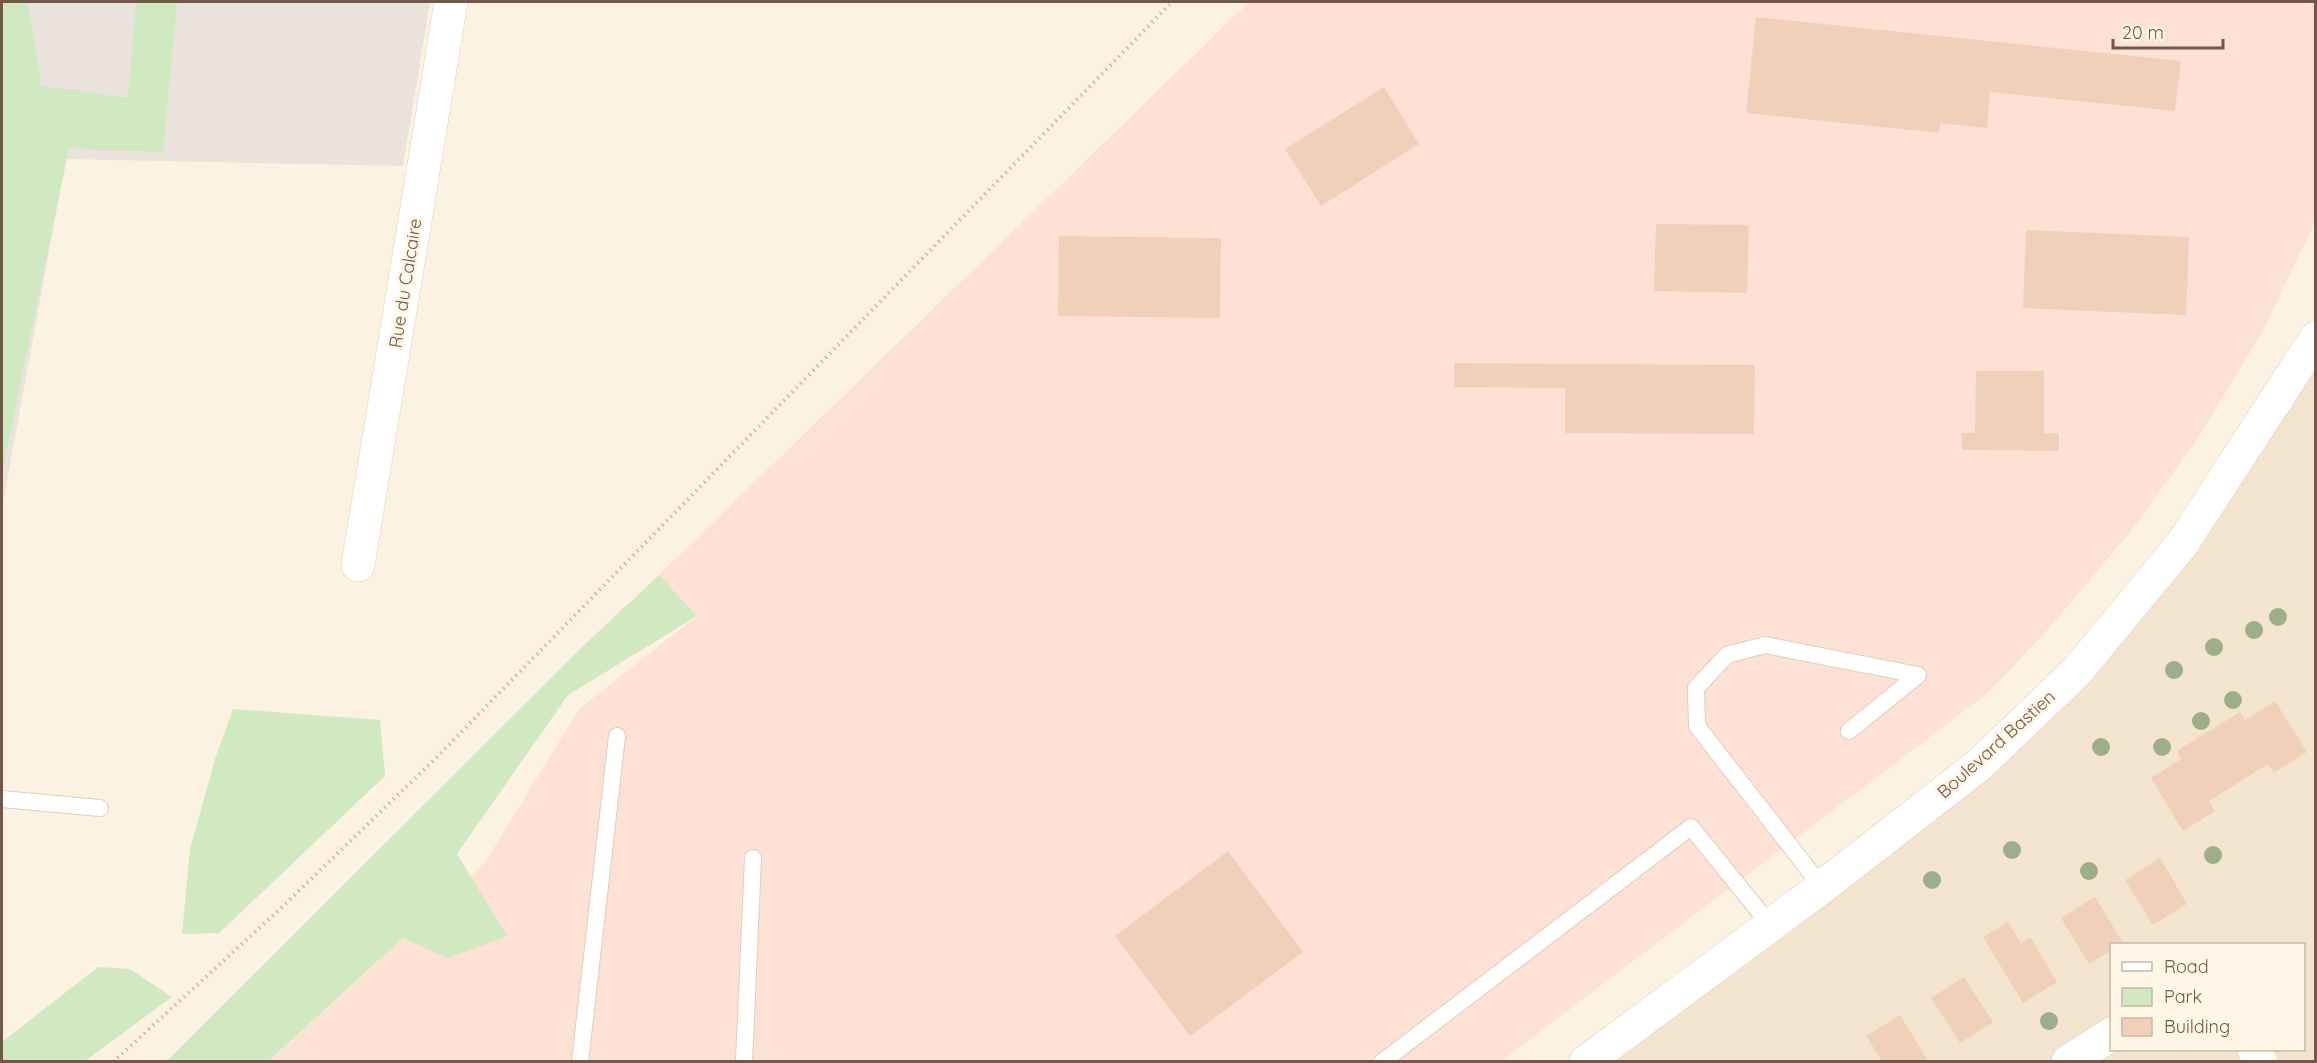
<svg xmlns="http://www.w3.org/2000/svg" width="2317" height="1063" font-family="Quicksand,sans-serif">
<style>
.residential{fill:#f3e4cf;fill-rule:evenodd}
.commercial{fill:#fce1d4}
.industrial{fill:#eae3dc}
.green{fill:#d0e9c0}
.building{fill:#f1d0b9}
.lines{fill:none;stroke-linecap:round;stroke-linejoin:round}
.lane-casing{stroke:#e0cebd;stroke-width:18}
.street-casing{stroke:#e0cebd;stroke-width:34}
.secondary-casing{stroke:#e5cfbb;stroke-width:34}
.path{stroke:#d5b49c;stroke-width:4;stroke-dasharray:1.5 4.5;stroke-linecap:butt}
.lane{stroke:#fff;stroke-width:16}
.street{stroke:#fff;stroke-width:33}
.secondary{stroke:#fff;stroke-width:33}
.tree{fill:#9daf89}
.labels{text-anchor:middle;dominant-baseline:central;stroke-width:6;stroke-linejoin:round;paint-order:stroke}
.street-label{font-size:18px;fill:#725848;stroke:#fff6e7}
</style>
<rect width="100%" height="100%" fill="#fcf2e1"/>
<!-- residential -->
<path class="residential" d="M2315,338v723l-729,1 491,-391zM2112,944h192v106h-192z"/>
<!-- commercial -->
<polygon class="commercial" points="1249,2 2315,2 2315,222 2261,334 2197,440 2130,532 2051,626 1988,693 1501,1061 269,1062 484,864 580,708 697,616 659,575"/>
<!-- industrial -->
<polygon class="industrial" points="2,2 430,2 403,166 66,159 2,508"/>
<!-- green -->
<g class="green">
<polygon points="2,2 28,2 41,86 128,98 136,2 177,2 163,152 69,148 2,474"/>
<polygon points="659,575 697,616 568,695 457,854 507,936 448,958 403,938 269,1061 167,1061 581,648"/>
<polygon points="233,709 380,720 385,776 219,933 182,934 190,849 215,759"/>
<polygon points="98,967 130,969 172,997 85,1061 2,1061 2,1042"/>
</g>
<!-- building -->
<g class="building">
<polygon points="1756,17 2181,61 2175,111 1990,92 1987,128 1940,123 1939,133 1746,113"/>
<polygon points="1384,87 1419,144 1321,206 1285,149"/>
<polygon points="1656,224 1749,225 1747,293 1654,291"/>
<polygon points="2026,230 2189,237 2186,315 2023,308"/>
<polygon points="1059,236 1221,238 1220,318 1058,316"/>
<polygon points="1454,363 1755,365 1754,434 1565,433 1565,388 1454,387"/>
<polygon points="1976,371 2044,371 2044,433 2059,433 2059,451 1962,450 1962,433 1975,433"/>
<polygon points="2275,701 2307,752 2274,773 2268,764 2209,801 2215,811 2183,831 2151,778 2181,759 2177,751 2240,712 2245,720"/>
<polygon points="1228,851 1303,952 1190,1036 1115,936"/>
<polygon points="2160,858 2187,904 2153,925 2125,880"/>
<polygon points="2095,897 2123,943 2112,944 2112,950 2089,964 2061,918"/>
<polygon points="2008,922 2021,943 2030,937 2057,982 2023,1003 1983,937"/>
<polygon points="1964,977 1993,1022 1960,1043 1931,998"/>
<polygon points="1900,1015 1928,1061 1927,1062 1883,1062 1866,1036"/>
</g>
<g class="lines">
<defs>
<g id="lane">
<polyline points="2,799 100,808"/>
<polyline points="1822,887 1697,726 1696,688 1727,655 1765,645 1918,675 1849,731"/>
<polyline points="580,1062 617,736"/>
<polyline points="744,1062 753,858"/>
<polyline points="1382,1062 1691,827 1771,926"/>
</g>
<g id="street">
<polyline points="358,565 451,2"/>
<polyline points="2254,1050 2261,1062"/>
<polyline points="2068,1062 2112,1034"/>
</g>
<polyline id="secondary" points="1586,1062 1822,887 1979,765 2077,671 2182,544 2316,338"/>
</defs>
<!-- lane casing -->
<use href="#lane" class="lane-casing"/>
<!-- street casing -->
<use href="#street" class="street-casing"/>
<!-- secondary casing -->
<use href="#secondary" class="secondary-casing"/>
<!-- path -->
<polyline class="path" points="113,1062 279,910 434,760 1172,2"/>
<!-- lane -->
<use href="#lane" class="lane"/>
<!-- street -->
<use href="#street" class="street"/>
<!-- secondary -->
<use href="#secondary" class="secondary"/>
</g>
<!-- trees -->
<g class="tree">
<circle cx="2278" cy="617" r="9"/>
<circle cx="2254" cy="630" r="9"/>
<circle cx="2214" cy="647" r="9"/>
<circle cx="2174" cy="670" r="9"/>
<circle cx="2233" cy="700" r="9"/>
<circle cx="2201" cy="721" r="9"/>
<circle cx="2101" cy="747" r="9"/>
<circle cx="2162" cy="747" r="9"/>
<circle cx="2012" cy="850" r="9"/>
<circle cx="2213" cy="855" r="9"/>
<circle cx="2089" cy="871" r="9"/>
<circle cx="1932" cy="880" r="9"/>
<circle cx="2049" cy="1021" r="9"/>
</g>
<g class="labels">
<!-- street labels -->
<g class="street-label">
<text transform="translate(405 283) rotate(-81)">Rue du Calcaire</text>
<text transform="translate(1996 744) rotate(-42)">Boulevard Bastien</text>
</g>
</g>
<!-- border -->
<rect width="2317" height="1063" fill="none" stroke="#725848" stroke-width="6"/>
<!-- legend -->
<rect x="2110" y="943" width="195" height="108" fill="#fff6e7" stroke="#c7b7a7" stroke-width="1.5"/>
<rect x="2122" y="962" width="30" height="9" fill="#ffffff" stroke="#c7b7a7" stroke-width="1.5"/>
<text x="2164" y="973" font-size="18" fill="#725848">Road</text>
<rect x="2122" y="988" width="30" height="18" fill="#d0e9c0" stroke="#c7b7a7" stroke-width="1.5"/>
<text x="2164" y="1003" font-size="18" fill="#725848">Park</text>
<rect x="2122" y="1018" width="30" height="18" fill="#f1d0b9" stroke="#c7b7a7" stroke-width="1.5"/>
<text x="2164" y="1033" font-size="18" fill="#725848">Building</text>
<!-- scale -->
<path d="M2113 39v9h110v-9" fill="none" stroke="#725848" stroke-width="3"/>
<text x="2122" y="39" font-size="18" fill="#725848" stroke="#fff6e7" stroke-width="4.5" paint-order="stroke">20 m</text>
</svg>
